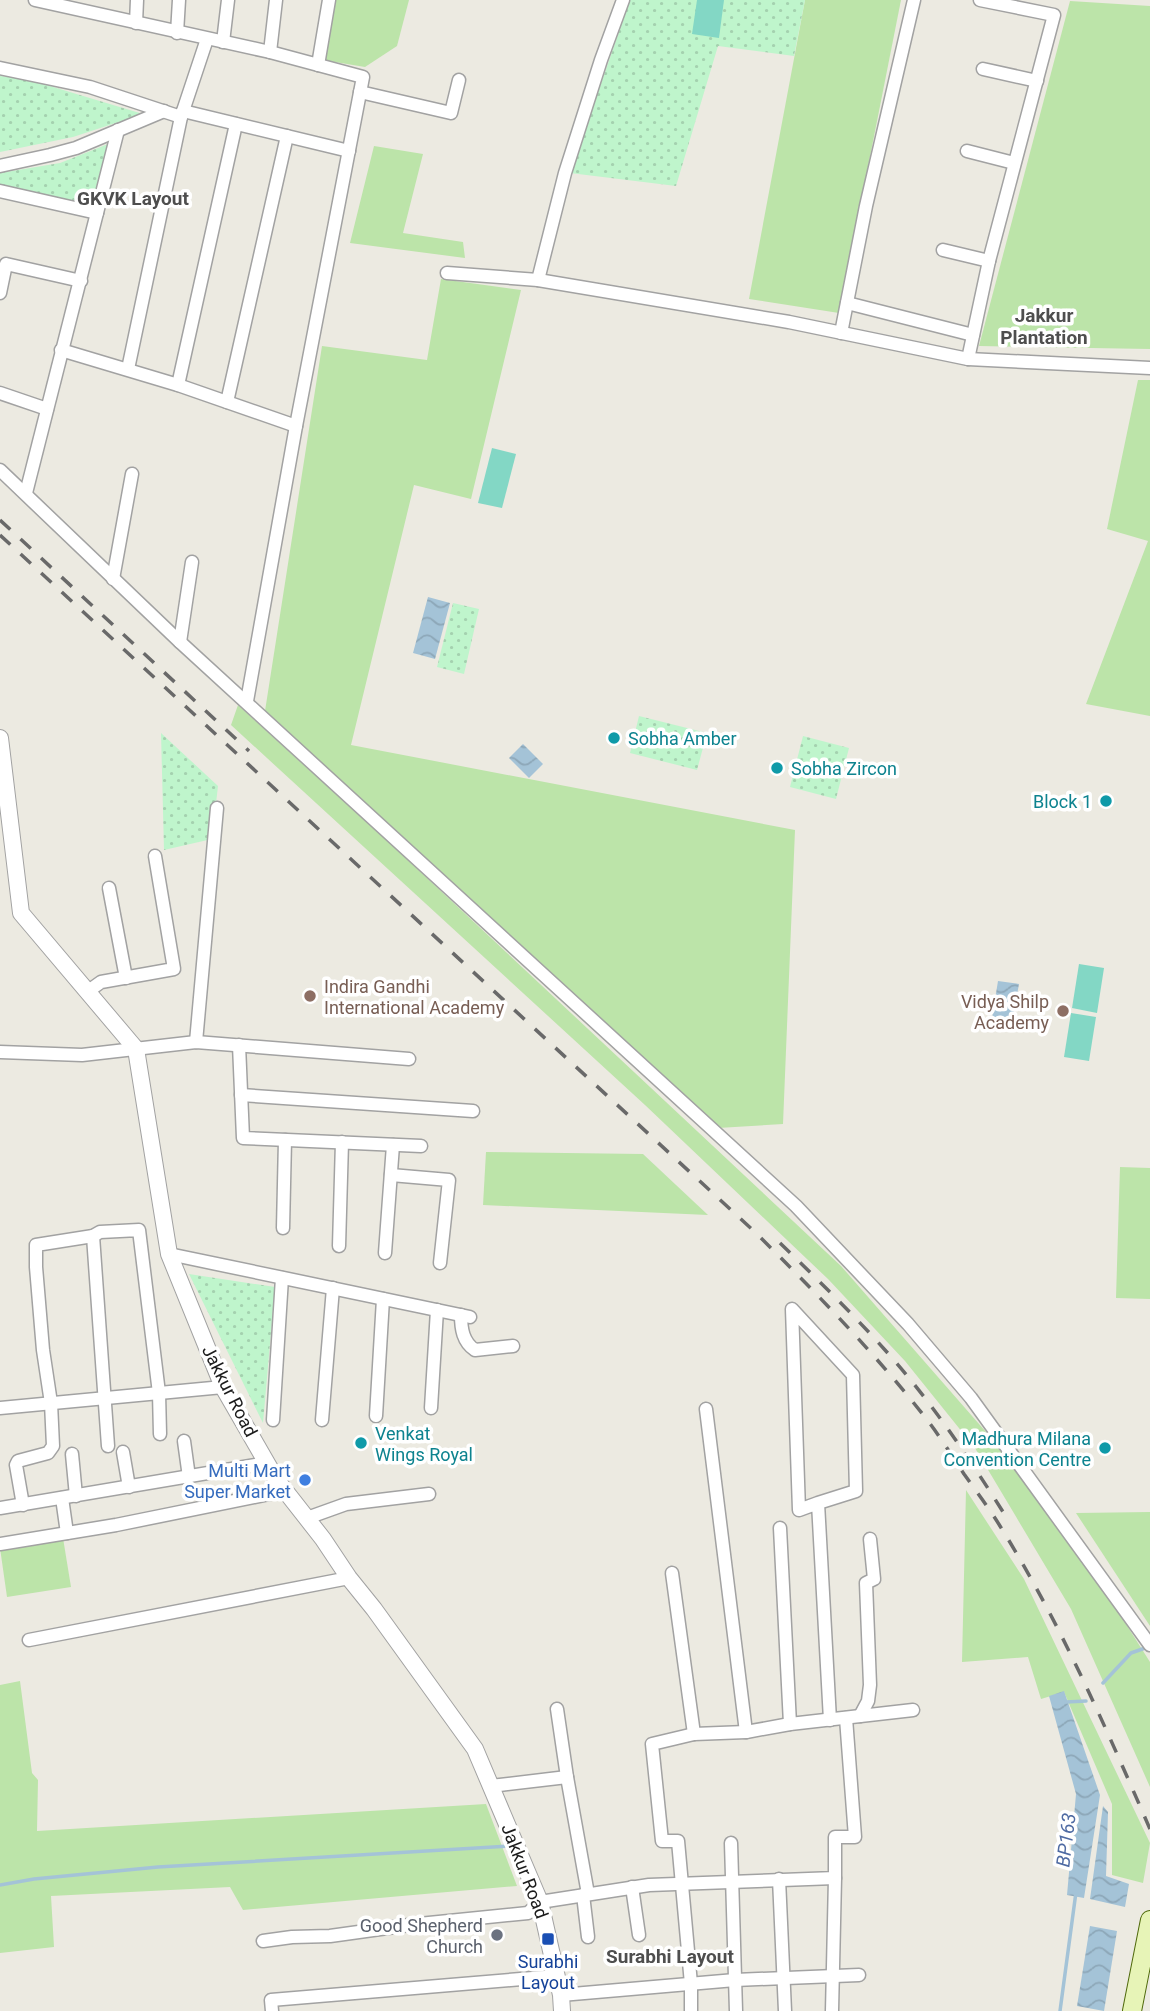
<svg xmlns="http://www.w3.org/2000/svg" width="1150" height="2011" font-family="Roboto,sans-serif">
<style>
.grass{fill:#bce4a9}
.park{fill:url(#park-dots)}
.pitch{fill:#83d7c5}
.water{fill:url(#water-waves)}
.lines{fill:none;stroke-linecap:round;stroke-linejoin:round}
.stream{stroke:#a4c3d7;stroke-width:3.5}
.minor-casing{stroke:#a2a2a2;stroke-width:15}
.tertiary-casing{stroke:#a2a2a2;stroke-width:18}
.secondary-casing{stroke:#4f690b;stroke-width:20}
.minor{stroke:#fff;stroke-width:12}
.tertiary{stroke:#fff;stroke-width:16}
.secondary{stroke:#e7f4b7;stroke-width:18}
.rail{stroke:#696969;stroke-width:3.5;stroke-dasharray:14 14;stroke-linecap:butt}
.culture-dot{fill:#0f9aa8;stroke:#fff;stroke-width:2.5}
.education-dot{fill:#8d6e63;stroke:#fff;stroke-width:2.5}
.shop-dot{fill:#3f7fe0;stroke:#fff;stroke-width:2.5}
.worship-dot{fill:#6b7280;stroke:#fff;stroke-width:2.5}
.transit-dot{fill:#1a4fb4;stroke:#fff;stroke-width:2.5}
.labels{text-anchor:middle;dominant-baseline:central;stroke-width:7;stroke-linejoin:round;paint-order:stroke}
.culture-label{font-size:18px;fill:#0d838f;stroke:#fff;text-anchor:start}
.education-label{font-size:18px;fill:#785e54;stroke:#fff;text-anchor:start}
.street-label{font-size:18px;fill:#1b1b1b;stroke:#fff}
.shop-label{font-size:18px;fill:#366cbe;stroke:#fff;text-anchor:end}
.worship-label{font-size:18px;fill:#5b616d;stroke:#fff;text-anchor:end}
.transit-label{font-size:18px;fill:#164399;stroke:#fff}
.neighbourhood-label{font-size:19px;font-weight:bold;fill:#4e4e4e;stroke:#fff}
.water-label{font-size:19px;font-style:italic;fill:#4f6ba3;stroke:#fff}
</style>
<defs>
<pattern id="park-dots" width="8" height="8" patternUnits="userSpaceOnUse" patternTransform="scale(1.75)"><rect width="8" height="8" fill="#bff5cc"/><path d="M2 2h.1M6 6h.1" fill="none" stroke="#a4d1af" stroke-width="1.8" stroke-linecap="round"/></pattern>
<pattern id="water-waves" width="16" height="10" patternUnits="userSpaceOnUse" patternTransform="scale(1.75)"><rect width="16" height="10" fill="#a4c3d7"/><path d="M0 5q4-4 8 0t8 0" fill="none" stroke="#8da7b8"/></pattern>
</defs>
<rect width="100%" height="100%" fill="#eceae1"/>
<!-- grass -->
<g class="grass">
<polygon points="334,0 409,0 397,46 365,67 323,60"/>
<polygon points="805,0 901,0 839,313 749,299"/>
<polygon points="1070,1 1150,6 1150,349 979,346"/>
<polygon points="374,146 423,154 403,233 463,242 465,258 350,243"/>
<polygon points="441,279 521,290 471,499 414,485 351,745 795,830 783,1124 718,1128 265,711 322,346 427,360"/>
<polygon points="1138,380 1150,380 1150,716 1086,704 1148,541 1107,529"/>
<polygon points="238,705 397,850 841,1266 993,1440 1112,1602 1150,1662 1150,1787 1071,1609 975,1448 905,1361 828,1279 645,1105 231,725"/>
<polygon points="486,1152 643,1154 708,1215 483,1205"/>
<polygon points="1120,1167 1150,1168 1150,1299 1116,1298"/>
<polygon points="966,1490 1024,1579 1150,1843 1143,1883 1112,1875 1112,1804 1064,1692 1041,1699 1028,1657 962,1662"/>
<polygon points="1150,1512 1150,1626 1076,1513"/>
<polygon points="63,1538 71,1587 7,1597 0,1548"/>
<polygon points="20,1681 32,1773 38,1780 37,1831 486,1804 517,1886 243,1910 230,1887 51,1896 54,1947 0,1953 0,1685"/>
</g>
<!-- park -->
<g class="park">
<polygon points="630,0 805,0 794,56 718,46 676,186 570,173"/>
<polygon points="0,76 30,80 143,114 73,137 0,152"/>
<polygon points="108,144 92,206 0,184 0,173 60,163"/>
<polygon points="453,603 479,609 464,674 437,667"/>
<polygon points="639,716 707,733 697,770 630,753"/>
<polygon points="161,733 218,786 212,839 164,850"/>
<polygon points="803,736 849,748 836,799 790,787"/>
<polygon points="189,1274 275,1287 263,1423"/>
</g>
<!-- pitch -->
<g class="pitch">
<polygon points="697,0 724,0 719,38 692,34"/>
<polygon points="492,448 516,454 502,508 478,503"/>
<polygon points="1079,964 1104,968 1097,1013 1072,1008"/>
<polygon points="1071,1013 1096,1017 1089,1061 1064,1057"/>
</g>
<!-- water -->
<g class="water">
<polygon points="428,597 450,603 435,659 413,653"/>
<polygon points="523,744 543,764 529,778 509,758"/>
<polygon points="998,981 1019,984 1012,1022 992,1018"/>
<polygon points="1064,1691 1100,1795 1084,1898 1067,1895 1076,1794 1049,1696"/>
<polygon points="1103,1806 1108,1812 1106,1876 1129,1884 1125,1907 1090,1899"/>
<polygon points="1090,1926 1117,1931 1104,2011 1077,2006"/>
</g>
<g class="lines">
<!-- stream -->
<g class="stream">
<polyline points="1103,1683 1131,1653 1148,1647"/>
<polyline points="1066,1702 1086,1701"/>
<polyline points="0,1885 34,1879 158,1867 510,1846"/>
<polyline points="1060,2011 1076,1892"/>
</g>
<defs>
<g id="minor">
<polyline points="35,0 270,52 363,77 296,426 247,701"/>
<polyline points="136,23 137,0"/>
<polyline points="177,33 179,0"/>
<polyline points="223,42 228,0"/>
<polyline points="270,52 276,0"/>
<polyline points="318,65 329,0"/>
<polyline points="0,68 90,87 181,117"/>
<polyline points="983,69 1037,81"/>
<polyline points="360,92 451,113 459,80"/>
<polyline points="183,111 349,151"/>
<polyline points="967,151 1014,163"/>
<polyline points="0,166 50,155 76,148 164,111"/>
<polyline points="0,191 97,213"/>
<polyline points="943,250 989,261"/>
<polyline points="447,273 538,280 789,322 968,359 1150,368"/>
<polyline points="538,280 565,173 601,60 623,0"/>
<polyline points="0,293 6,264 81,281"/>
<polyline points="847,303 973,335"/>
<polyline points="841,333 866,206 914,0"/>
<polyline points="61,350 178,385 296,426"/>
<polyline points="968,359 989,261 1054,15 980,0"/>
<polyline points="128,369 181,117 207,39"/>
<polyline points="178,385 236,124"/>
<polyline points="0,393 47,409"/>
<polyline points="227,402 287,136"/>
<polyline points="0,470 180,642 796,1206 908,1324 971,1398 1150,1645"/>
<polyline points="26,493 118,130"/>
<polyline points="113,579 132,474"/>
<polyline points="180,642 192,562"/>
<polyline points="109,888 126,978"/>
<polyline points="87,992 101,982 174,969 155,856"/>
<polyline points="196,1042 217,808"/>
<polyline points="239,1045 243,1138 421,1146"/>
<polyline points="0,1052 82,1055 196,1042 409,1059"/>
<polyline points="241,1095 473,1111"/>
<polyline points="391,1175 449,1180 440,1263"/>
<polyline points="283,1228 285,1140"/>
<polyline points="93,1236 108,1446"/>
<polyline points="339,1246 342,1142"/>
<polyline points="385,1253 393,1145"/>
<polyline points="169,1254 470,1317"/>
<path d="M461,1315c0,14 2,27 14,35l38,-4"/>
<polyline points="0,1408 223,1387"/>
<polyline points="431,1408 437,1310"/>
<polyline points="706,1409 746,1732"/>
<polyline points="376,1416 383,1299"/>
<polyline points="273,1420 282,1278"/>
<polyline points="322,1420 333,1288"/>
<polyline points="184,1441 189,1477"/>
<polyline points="123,1452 129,1487"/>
<polyline points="72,1454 76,1496"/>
<polyline points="62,1498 67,1533"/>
<polyline points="818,1503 856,1491 853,1375 792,1309 799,1510 818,1503 830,1720"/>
<polyline points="23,1505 16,1465 18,1461 48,1453 53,1446 51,1403 43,1350 36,1267 36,1245 93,1236 100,1232 139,1230 159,1393 160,1434"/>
<polyline points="0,1508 267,1463"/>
<polyline points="307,1518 346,1504 429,1494"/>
<polyline points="780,1528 790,1724"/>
<polyline points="0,1544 116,1525 284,1491"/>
<polyline points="672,1573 694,1734"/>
<polyline points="29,1640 349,1578"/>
<polyline points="557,1709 567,1777 588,1894"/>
<polyline points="860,1716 868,1701 870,1685 866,1583 874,1579 870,1539"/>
<polyline points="491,1786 567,1777"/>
<polyline points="731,1843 736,2011"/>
<polyline points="779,1879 785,2011"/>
<polyline points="632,1887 639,1935"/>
<polyline points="583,1895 588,1937"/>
<polyline points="263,1941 292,1937 330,1936 409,1925 528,1913 540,1902 649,1885 835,1878 835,1837 855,1837 846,1718"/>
<polyline points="561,1995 735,1980 859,1975"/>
<polyline points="272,2011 271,2000 557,1976"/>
<polyline points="691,2011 691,1984 678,1841 662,1841 652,1744 694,1734 746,1732 790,1724 913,1710"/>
<polyline points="832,2011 835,1878"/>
</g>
<polyline id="tertiary" points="0,738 21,913 136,1049 169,1254 223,1387 276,1479 323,1539 349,1578 374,1609 475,1749 540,1902 561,1995 562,2011"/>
<polyline id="secondary" points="1132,2011 1150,1920"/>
</defs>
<!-- minor casing -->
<use href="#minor" class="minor-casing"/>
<!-- tertiary casing -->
<use href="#tertiary" class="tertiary-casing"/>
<!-- secondary casing -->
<use href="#secondary" class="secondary-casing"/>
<!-- minor -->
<use href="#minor" class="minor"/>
<!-- tertiary -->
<use href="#tertiary" class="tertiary"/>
<!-- secondary -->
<use href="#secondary" class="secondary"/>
<!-- rail -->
<g class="rail">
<polyline points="0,520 249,751"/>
<path d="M0,535l757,699c60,60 119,120 171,187 13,17 24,35 36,53 12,17 25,34 36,52 60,96 105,200 150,303"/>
<path d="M780,1243c36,35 72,70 105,107 46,51 84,108 120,165"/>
</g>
</g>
<!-- markers -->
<g class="culture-dot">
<circle cx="614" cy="738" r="7"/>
<circle cx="777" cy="768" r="7"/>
<circle cx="1106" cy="801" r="7"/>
<circle cx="361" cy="1443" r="7"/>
<circle cx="1105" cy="1448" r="7"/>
</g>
<g class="education-dot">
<circle cx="310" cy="996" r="7"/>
<circle cx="1063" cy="1011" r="7"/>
</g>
<circle class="shop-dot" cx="305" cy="1480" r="7"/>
<circle class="worship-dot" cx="497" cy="1935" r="7"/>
<rect class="transit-dot" x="541" y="1932" width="14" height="14" rx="3.5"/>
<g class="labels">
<!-- culture labels -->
<g class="culture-label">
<text x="628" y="738">Sobha Amber</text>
<text x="791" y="768">Sobha Zircon</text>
<text x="1092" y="801" text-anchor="end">Block 1</text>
<text x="375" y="1433">Venkat<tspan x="375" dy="21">Wings Royal</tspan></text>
<text x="1091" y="1438" text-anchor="end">Madhura Milana<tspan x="1091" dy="21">Convention Centre</tspan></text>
</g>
<!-- education labels -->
<g class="education-label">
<text x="324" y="986">Indira Gandhi<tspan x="324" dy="21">International Academy</tspan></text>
<text x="1049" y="1001" text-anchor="end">Vidya Shilp<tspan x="1049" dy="21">Academy</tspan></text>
</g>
<!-- street labels -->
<g class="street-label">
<text transform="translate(230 1391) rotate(63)">Jakkur Road</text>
<text transform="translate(525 1871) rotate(69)">Jakkur Road</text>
</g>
<!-- shop labels -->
<g class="shop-label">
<text x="291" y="1470">Multi Mart<tspan x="291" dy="21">Super Market</tspan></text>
</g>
<!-- worship labels -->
<g class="worship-label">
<text x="483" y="1925">Good Shepherd<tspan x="483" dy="21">Church</tspan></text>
</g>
<!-- transit labels -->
<g class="transit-label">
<text x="548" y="1961">Surabhi<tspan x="548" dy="21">Layout</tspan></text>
</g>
<!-- neighbourhood labels -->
<g class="neighbourhood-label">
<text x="133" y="198">GKVK Layout</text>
<text x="1044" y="315">Jakkur<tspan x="1044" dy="22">Plantation</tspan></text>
<text x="670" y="1956">Surabhi Layout</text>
</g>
<!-- water labels -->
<g class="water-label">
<text transform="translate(1066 1840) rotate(-83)">BP163</text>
</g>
</g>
</svg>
